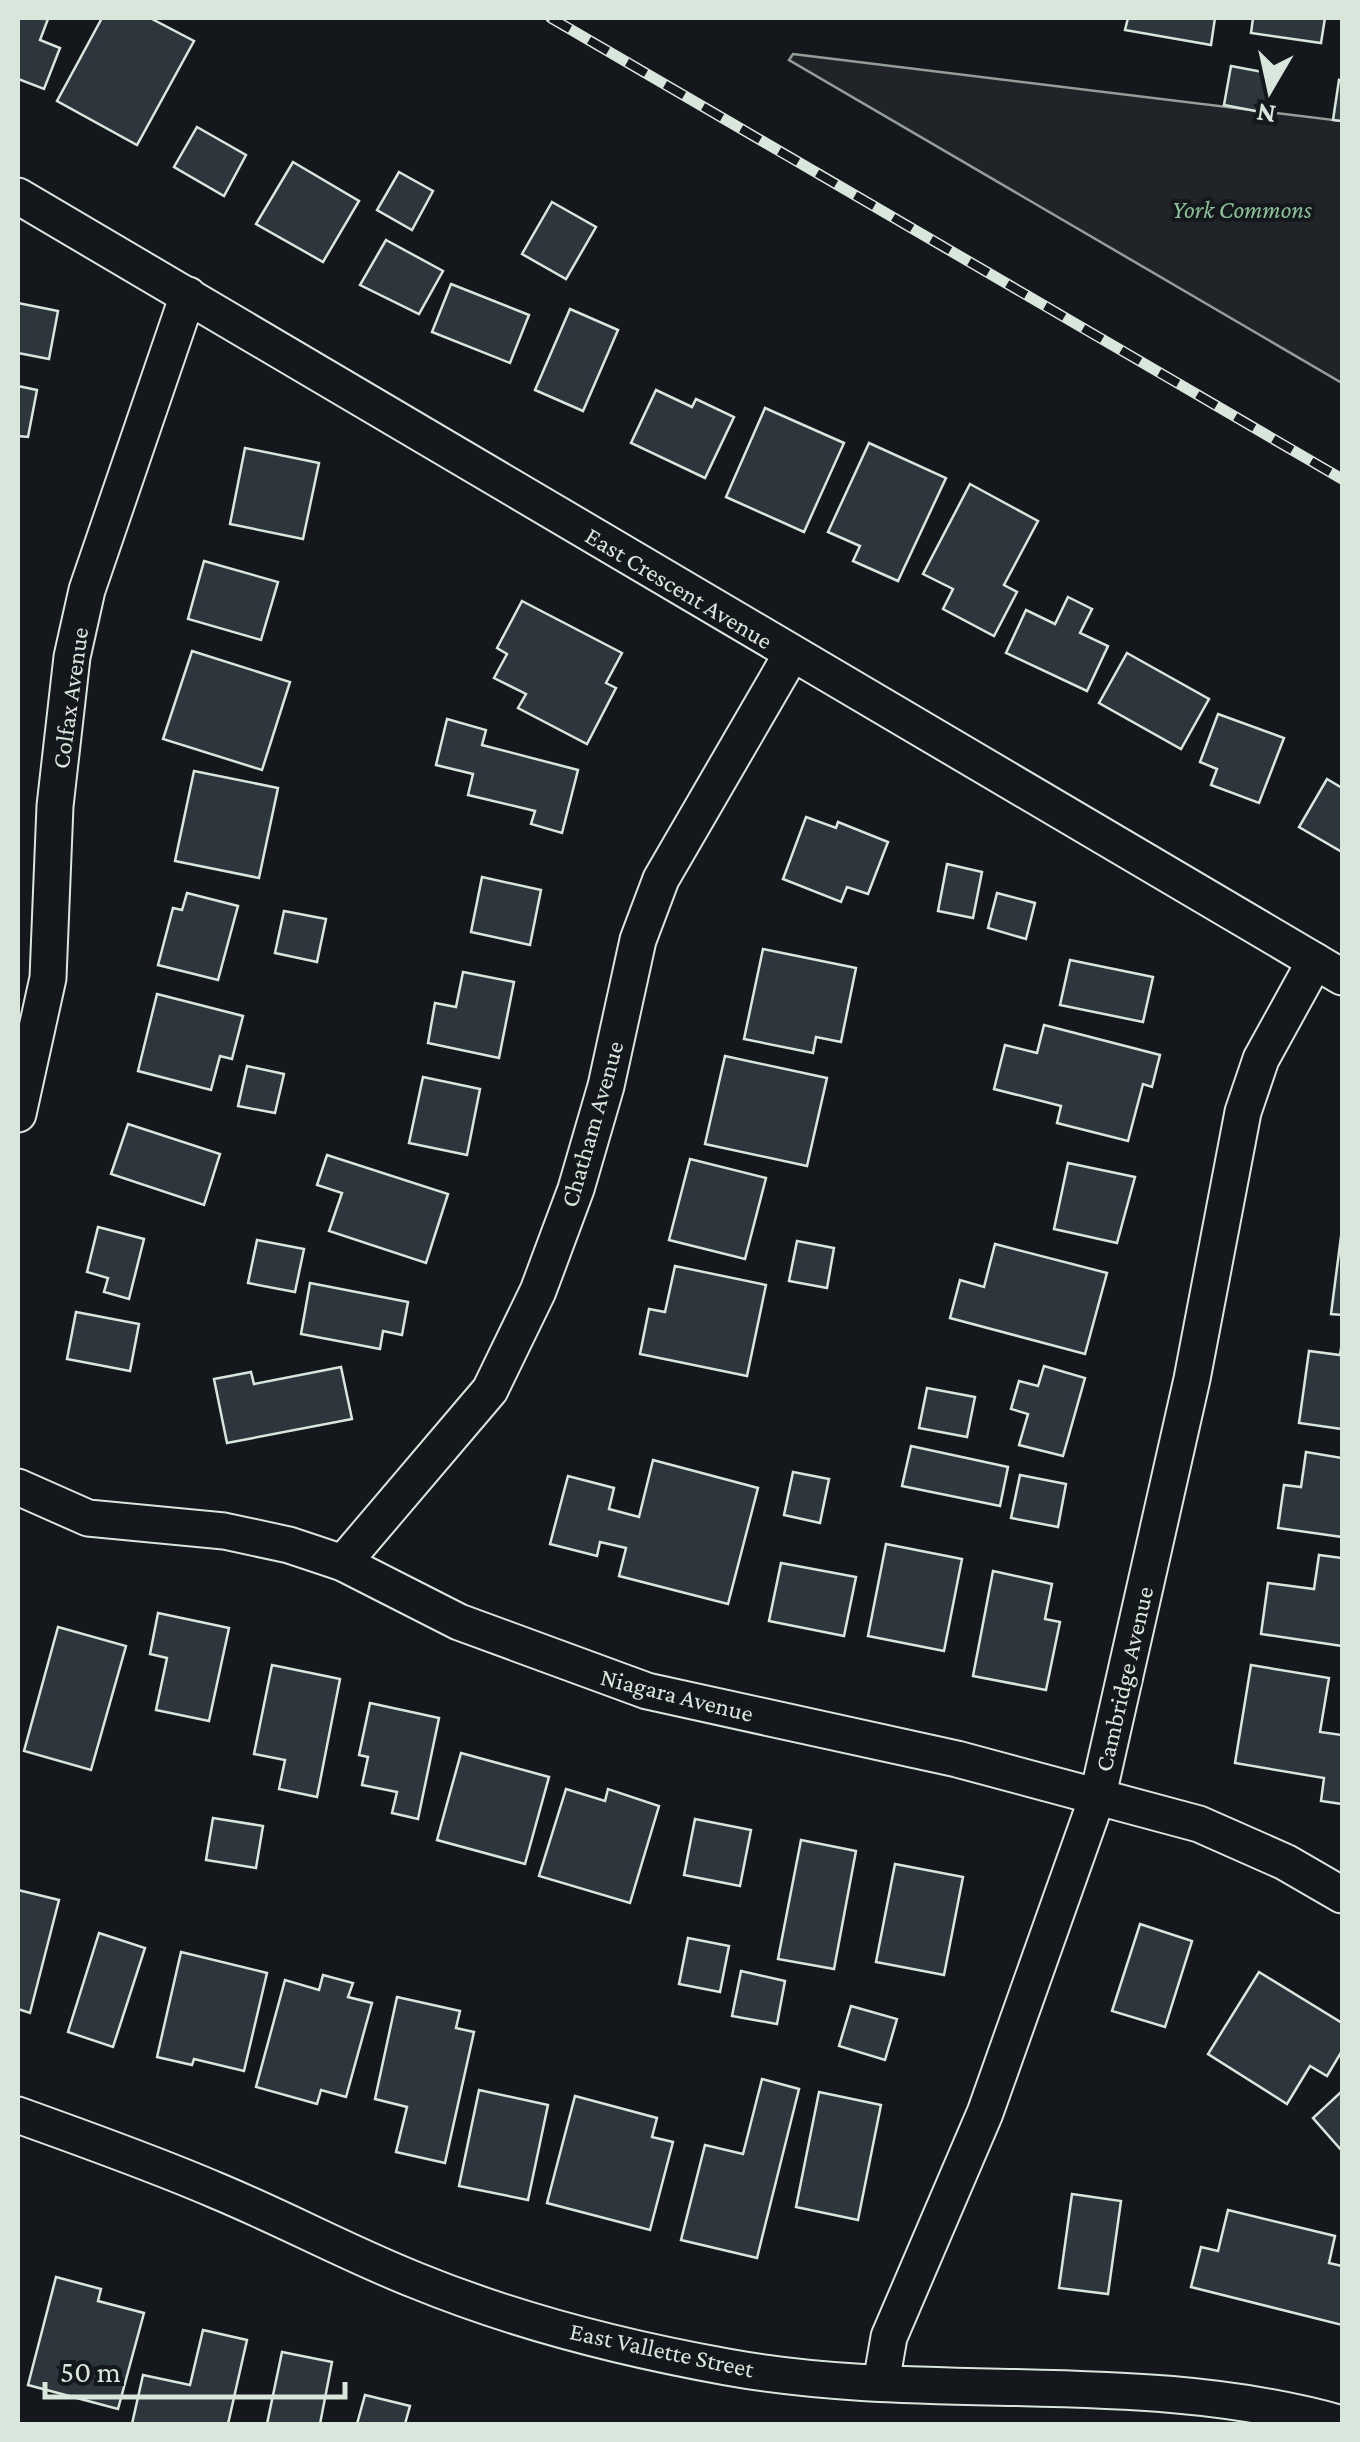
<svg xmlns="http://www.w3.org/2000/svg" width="1360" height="2442" font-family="'Crimson Pro',serif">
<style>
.green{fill:#202428;stroke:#939e99;stroke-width:2.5}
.building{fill:#2c363c;stroke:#d8e6dc;stroke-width:2.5}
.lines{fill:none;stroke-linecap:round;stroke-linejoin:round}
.minor-casing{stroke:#d8e6dc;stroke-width:39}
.minor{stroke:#14181c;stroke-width:35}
.rail-casing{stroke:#d8e6dc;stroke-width:11}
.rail{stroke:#14181c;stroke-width:8;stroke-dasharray:22;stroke-linecap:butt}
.labels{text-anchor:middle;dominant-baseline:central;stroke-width:8;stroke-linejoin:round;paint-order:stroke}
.park-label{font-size:25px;font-style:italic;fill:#8ac095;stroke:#14181c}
.street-label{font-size:25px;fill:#d8e6dc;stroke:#14181c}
</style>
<rect width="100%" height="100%" fill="#14181c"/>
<!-- green -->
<polygon class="green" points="793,54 1342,121 1342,383 789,60"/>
<!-- building -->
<g class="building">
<polygon points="18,18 48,19 40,40 60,48 44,89 18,79"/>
<polygon points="102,18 150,18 194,41 137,145 57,101"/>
<polygon points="1128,18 1215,18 1211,45 1125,30"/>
<polygon points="1253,18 1325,18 1321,43 1251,33"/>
<polygon points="1231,66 1273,74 1266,113 1224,105"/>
<polygon points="1339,80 1342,81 1342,121 1333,120"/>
<polygon points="197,127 246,155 224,196 174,167"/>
<polygon points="293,162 359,201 323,262 256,224"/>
<polygon points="399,172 433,191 412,230 377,210"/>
<polygon points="552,202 596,227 566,279 522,254"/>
<polygon points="386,240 443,271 419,314 360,285"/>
<polygon points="451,284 529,315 510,363 432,332"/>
<polygon points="18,303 58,311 49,359 18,353"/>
<polygon points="570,309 618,330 583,411 535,390"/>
<polygon points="18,386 37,390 28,437 18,436"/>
<polygon points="656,390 692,407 696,399 734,417 705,478 631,443"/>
<polygon points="765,408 844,443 804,532 726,497"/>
<polygon points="869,443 946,478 898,581 853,561 860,546 828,532"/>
<polygon points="245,448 319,463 303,539 230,524"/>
<polygon points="970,484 1038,521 1004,585 1017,592 994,636 943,609 953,589 923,574"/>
<polygon points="204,561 278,582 261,640 188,619"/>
<polygon points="1068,597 1092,609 1080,633 1108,646 1087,691 1006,653 1026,610 1055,624"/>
<polygon points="522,601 622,653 606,683 616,688 587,744 518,708 526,694 494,678 507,654 497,648"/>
<polygon points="192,651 290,682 262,770 163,739"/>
<polygon points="1127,653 1209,699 1181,749 1099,703"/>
<polygon points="1218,714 1284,738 1259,803 1211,785 1217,769 1200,762"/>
<polygon points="447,719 486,730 482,745 578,770 562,833 531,824 535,811 468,795 473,774 436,765"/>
<polygon points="194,771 278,788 259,878 175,861"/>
<polygon points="1327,779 1342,788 1342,852 1299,827"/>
<polygon points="806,817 836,828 838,822 888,842 868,894 847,887 841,902 783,879"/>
<polygon points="947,864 982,872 973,918 938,911"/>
<polygon points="482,877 541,890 530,945 471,932"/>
<polygon points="187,893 238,906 218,980 158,965 173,908 182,910"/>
<polygon points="997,893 1035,903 1026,939 988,928"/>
<polygon points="284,911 326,919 317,962 275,953"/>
<polygon points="763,949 856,968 841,1042 816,1037 813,1053 744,1039"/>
<polygon points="1070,960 1153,977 1143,1022 1060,1005"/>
<polygon points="463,972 514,982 499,1058 428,1043 435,1003 456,1007"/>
<polygon points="157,994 243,1016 232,1059 220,1056 211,1090 138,1071"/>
<polygon points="1044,1025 1160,1055 1152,1087 1143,1084 1128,1141 1057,1123 1061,1106 994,1089 1005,1045 1037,1053"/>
<polygon points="725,1056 827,1078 807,1166 705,1144"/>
<polygon points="247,1066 284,1074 275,1113 238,1106"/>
<polygon points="423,1077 480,1089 467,1155 409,1143"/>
<polygon points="128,1124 220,1154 204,1205 111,1174"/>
<polygon points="327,1155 448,1194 426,1263 329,1231 342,1193 317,1185"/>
<polygon points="690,1159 766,1178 745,1259 669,1240"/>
<polygon points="1068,1163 1135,1177 1117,1243 1054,1229"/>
<polygon points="98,1227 144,1239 129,1299 104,1292 108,1278 87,1272"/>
<polygon points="1342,1229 1342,1315 1331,1314"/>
<polygon points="257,1240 304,1249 295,1292 248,1283"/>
<polygon points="797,1241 834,1248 827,1288 789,1281"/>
<polygon points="995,1244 1107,1273 1085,1354 950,1318 960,1280 984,1287"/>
<polygon points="675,1266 766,1285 747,1376 640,1354 649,1309 665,1312"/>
<polygon points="310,1283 408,1302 402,1335 383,1331 380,1349 301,1334"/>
<polygon points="76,1312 139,1324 130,1371 67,1359"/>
<polygon points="1342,1342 1342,1429 1299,1423 1309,1351 1340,1355"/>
<polygon points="1044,1366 1085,1378 1063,1456 1019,1445 1028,1414 1011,1409 1019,1381 1038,1386"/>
<polygon points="341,1367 352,1419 227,1443 214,1379 251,1372 254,1384"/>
<polygon points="927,1388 975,1397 967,1437 919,1428"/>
<polygon points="911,1446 1008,1467 1000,1506 902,1486"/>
<polygon points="1306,1452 1342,1458 1342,1537 1278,1528 1284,1485 1301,1487"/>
<polygon points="653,1460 758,1488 728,1604 619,1576 626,1548 600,1542 597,1556 550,1544 568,1476 614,1488 609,1509 639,1517"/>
<polygon points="793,1472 829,1479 820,1523 784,1515"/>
<polygon points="1020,1475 1066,1484 1058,1527 1011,1518"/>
<polygon points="886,1544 962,1559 944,1651 868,1636"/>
<polygon points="1319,1555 1342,1558 1342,1646 1261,1634 1268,1583 1314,1589"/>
<polygon points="781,1563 856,1577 844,1636 769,1621"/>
<polygon points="993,1571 1052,1584 1045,1619 1060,1622 1046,1690 973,1676"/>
<polygon points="158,1613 229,1628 209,1721 156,1710 167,1658 150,1654"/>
<polygon points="58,1627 126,1646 91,1770 24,1751"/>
<polygon points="272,1665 340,1679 317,1797 279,1789 285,1760 254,1754"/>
<polygon points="1251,1665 1329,1678 1320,1732 1342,1735 1342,1804 1321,1801 1324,1778 1235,1763"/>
<polygon points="370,1703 439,1718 418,1819 392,1813 397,1792 362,1785 368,1757 359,1755"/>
<polygon points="461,1753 549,1777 525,1864 437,1840"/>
<polygon points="566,1789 605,1801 608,1789 659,1806 630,1903 539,1876"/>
<polygon points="213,1818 263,1826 256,1868 206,1860"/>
<polygon points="695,1819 751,1830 740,1886 684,1875"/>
<polygon points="801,1840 856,1851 834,1969 778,1959"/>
<polygon points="895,1864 963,1877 944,1975 876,1962"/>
<polygon points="18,1890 59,1900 30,2013 18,2009"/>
<polygon points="1140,1924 1192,1941 1165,2027 1112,2011"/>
<polygon points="99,1933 145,1948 113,2047 68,2032"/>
<polygon points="688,1938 729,1946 720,1992 679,1984"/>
<polygon points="181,1952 267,1973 244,2071 194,2059 192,2065 157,2057"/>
<polygon points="741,1971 785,1981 777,2024 732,2016"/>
<polygon points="1259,1972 1342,2023 1342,2051 1327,2076 1310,2066 1287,2104 1208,2054"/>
<polygon points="323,1975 353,1983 348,1997 372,2003 346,2097 321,2090 317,2104 256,2087 285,1980 319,1990"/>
<polygon points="397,1997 460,2011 456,2028 474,2032 445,2163 396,2152 407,2107 375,2099"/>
<polygon points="851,2006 897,2019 885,2060 839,2046"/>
<polygon points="762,2079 799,2089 757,2258 681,2240 705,2145 743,2154"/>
<polygon points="479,2090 548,2105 528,2200 459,2186"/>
<polygon points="1342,2091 1342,2151 1313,2118"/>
<polygon points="819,2092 881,2105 858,2220 796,2207"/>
<polygon points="575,2096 657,2118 652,2137 673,2142 650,2230 547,2203"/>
<polygon points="1072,2194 1121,2201 1108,2294 1059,2288"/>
<polygon points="1228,2210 1335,2236 1329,2263 1342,2266 1342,2325 1191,2287 1201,2247 1218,2251"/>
<polygon points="56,2277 101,2289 98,2301 144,2313 118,2409 28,2385"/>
<polygon points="203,2330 247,2340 228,2424 132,2424 143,2375 190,2385"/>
<polygon points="282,2352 332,2362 320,2424 267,2424"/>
<polygon points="365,2395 410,2406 405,2424 357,2424"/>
</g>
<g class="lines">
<defs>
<g id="minor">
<polyline points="18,196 1342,977"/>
<polyline points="18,1114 48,978 55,806 72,657 87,590 188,295"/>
<polyline points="18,1487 88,1518 224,1531 289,1545 343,1563 459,1622 647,1691 957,1759 1199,1824 1285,1862 1342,1895"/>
<polyline points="343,1563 490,1390 538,1291 576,1189 606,1086 638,940 661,879 791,655"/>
<path d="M18,2115c66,24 132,47 197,75 68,28 132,63 200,90 100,41 206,68 312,87 204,37 415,0 615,57"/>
<polyline points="881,2383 889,2337 985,2113 1098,1795 1192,1379 1243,1112 1261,1059 1315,961"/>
</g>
</defs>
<!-- minor casing -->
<use href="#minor" class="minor-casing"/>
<!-- minor -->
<use href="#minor" class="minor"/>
<defs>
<polyline id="rail" points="551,18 1342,479"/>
</defs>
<!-- rail casing -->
<use href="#rail" class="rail-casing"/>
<!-- rail -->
<use href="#rail" class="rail"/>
</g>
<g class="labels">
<!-- park labels -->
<g class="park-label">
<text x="1242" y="209">York Commons</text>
</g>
<!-- street labels -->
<g class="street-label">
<text transform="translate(679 588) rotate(31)">East Crescent Avenue</text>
<text transform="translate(70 698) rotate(-82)">Colfax Avenue</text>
<text transform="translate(592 1124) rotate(-74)">Chatham Avenue</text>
<text transform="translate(1124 1679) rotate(-77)">Cambridge Avenue</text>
<text transform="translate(677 1695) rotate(14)">Niagara Avenue</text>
<text transform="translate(662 2350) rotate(12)">East Vallette Street</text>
</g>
</g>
<!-- border -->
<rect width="1360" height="2442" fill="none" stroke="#d8e6dc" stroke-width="40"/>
<!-- north arrow -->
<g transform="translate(1270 90) rotate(189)" stroke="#14181c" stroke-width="8" paint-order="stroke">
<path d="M0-8L18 38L0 25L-18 38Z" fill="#d8e6dc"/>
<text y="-15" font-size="28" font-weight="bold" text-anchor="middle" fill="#d8e6dc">N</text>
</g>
<!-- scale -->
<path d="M45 2382v15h300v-15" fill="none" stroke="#d8e6dc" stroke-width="5"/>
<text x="60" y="2382" font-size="30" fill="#d8e6dc" stroke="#14181c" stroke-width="8" paint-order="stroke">50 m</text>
</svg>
